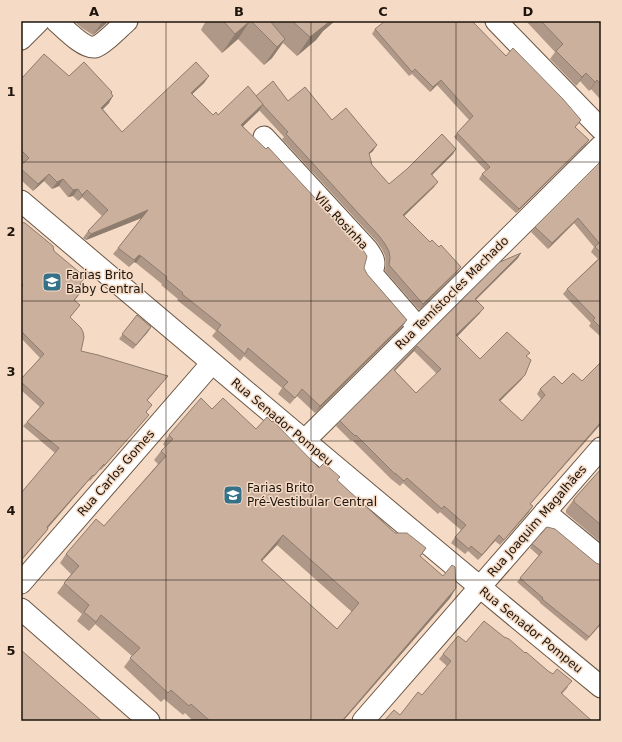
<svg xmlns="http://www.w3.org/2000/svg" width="622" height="742" font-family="'DejaVu Sans',sans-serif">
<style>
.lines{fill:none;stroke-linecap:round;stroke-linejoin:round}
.minor-casing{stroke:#6c5643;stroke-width:23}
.minor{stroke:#fff;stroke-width:21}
.wall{fill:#af9887;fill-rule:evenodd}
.shaded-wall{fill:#8e7c6e}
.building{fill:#cbb19d;stroke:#8e7c6e;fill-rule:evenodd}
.grid{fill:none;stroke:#1d140c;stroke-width:1;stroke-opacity:0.55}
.labels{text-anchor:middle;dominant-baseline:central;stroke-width:3;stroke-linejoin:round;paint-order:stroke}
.street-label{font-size:12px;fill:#1d140c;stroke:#f5dbc6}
.poi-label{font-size:12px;fill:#1d140c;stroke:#f5dbc6;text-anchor:start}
.neatline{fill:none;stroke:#1d140c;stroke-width:1.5}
.grid-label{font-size:13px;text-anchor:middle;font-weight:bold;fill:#1d140c}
</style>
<rect width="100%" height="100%" fill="#f5dbc6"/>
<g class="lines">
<defs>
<g id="minor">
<path d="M56,21c8,7 28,28 39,26 8,-2 25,-20 32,-26"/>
<polyline points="496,21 601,129"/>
<polyline points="21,39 39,21"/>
<path d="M264,137l103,112c6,8 10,14 4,24l2,2 45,52"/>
<path d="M21,201c192,163 385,326 580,486"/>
<polyline points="304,441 601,146"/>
<polyline points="545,512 601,558"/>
<polyline points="21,583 212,363"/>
<polyline points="21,609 149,721"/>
<polyline points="363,721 601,448"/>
</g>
</defs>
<!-- minor casing -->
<use href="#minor" class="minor-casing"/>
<!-- minor -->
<use href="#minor" class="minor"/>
</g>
<!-- wall -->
<g class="wall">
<polygon points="74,21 109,21 93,35 82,28"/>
<polygon points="206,21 335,21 323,31 316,40 297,56 283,43 272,58 264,65 238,39 222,53 201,30 203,26"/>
<polygon points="526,21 601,21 601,99 600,98 599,98 591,89 589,91 580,81 576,86 550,59 555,52"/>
<polygon points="375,29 506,56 581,120 575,128 589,140 585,145 516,213 479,179 482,174 486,171 454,137 457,133 469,120 437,85 430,92 412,74 409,76 372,34"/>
<polygon points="21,76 22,78 69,76 112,92 111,94 109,103 103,109 122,132 209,76 204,83 192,94 213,115 218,115 256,96 288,101 332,120 373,151 369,154 372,165 389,184 453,154 432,175 434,187 404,216 457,272 419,310 385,271 386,264 385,256 382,249 377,242 282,139 284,137 259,110 243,126 364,268 367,274 407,320 402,327 315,413 297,396 290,404 278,394 282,388 244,356 240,361 212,336 216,331 177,300 178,299 161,285 162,284 136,263 134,262 129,267 113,254 118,248 142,218 86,240 83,238 88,231 102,216 82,197 78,201 73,196 68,197 59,186 52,189 44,181 33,191 21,180 21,165 23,163 21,162"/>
<polygon points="601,161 601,337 589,326 591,323 563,294 567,289 598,259 591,252 594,247 574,223 548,249 531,232 535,227"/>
<polygon points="21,222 54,251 80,284 85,287 75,300 77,309 70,317 81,351 164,381 147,401 147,412 145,419 101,470 100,469 90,481 89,480 48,528 45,533 55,453 23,426 27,422 40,407 21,390 21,379 40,358 21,338"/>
<path d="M518,258l-42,42 4,13 -23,23 23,23 47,-2 -2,18 -4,5 -21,21 22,20 19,-22 -4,-5 3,-5 14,-13 -25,136 -29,33 -5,-4 -17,19 -10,-9 -3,3 -14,-11 4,-6 6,-7 -21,-18 -2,2 -35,-31 -3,3 -9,-7 -39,-39 -1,1 -15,-15 4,-5 160,-159zM414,351l23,23 -21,19 -21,-22z"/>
<polygon points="137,315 151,327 133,349 119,339"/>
<path d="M212,409l44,20 63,39 18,12 58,53 31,15 -6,9 36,31 -6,10 -107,123h-150l-8,-8 -2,2 -19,-16 -3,3 -37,-35 8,-11 -37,-32 -6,7 -12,-10 5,-7 -25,-21 14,-19 -11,-11 6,-9 38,-28 54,-62 -4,-4 7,-9 4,-4 -2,-3 6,-9zM277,545l75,67 -15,17 -75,-68z"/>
<polygon points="601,469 601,539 599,541 566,513 566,510 574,499"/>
<polygon points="532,544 601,565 601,624 586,641 540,603 540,602 517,582 539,556 530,548"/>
<polygon points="504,637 568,687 562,694 400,715 422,695 447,666 439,659 443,654 466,642"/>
</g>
<!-- shaded-wall -->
<g class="shaded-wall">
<polygon points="103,21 109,21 93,35"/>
<polygon points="250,21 238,39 222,53 235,34"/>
<polygon points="326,21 335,21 323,31 316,40 297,56 310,37"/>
<polygon points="285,39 272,58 264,65 277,47"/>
<polygon points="586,73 580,81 576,86 582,77"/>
<polygon points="209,76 204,83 186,100 191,93"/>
<polygon points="441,80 437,85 430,92 433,87"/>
<polygon points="597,80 591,89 589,91 595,82"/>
<polygon points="113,96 109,103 97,115 101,108"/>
<polygon points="263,104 259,111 237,132 241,125"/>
<polygon points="589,140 585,145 516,213 519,209"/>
<polygon points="377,145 373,151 365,158 369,153"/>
<polygon points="456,149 453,154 427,180 431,174"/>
<polygon points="49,174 44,181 33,191 38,184"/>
<polygon points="63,179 59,186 52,189 57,182"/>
<polygon points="438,182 434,187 399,221 403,215"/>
<polygon points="78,189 73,196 68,197 73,190"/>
<polygon points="87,190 82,197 78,201 82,195"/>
<polygon points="148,210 144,217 86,240 91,234"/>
<polygon points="578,218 574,223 548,249 552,243"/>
<polygon points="521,253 518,258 471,304 475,299"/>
<polygon points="139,255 141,256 136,263 134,262 129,267"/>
<polygon points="461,267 457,272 419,310 423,304"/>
<polygon points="484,308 480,313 453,341 456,335"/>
<polygon points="407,320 402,327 315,413 320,406"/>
<polygon points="151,327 148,332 133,349 136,345"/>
<polygon points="417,346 414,351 390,375 394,370"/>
<polygon points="525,375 521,380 495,406 499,400"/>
<polygon points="601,422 601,424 526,509 530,504"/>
<polygon points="93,475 89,480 44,532 47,527"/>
<polygon points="533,506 529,512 500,545 504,540"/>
<polygon points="48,529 45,533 21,561 21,560"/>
<polygon points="283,535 277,545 254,569 261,560"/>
<polygon points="499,535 495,541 478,560 482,555"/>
<polygon points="456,588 450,598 343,721 342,721"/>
<polygon points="101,615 95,624 89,631 96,622"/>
<polygon points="601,623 601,624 586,641 589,637"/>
</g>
<!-- building -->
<g class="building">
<polygon points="223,21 250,21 235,34"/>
<polygon points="251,21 270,21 285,39 277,47"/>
<polygon points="292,21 329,21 329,22 310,37"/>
<polygon points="385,21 472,21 506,56 513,48 563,99 581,120 575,127 589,140 519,209 482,174 490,167 457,133 473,116 441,80 433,87 415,69 412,72 375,29"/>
<polygon points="541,21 601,21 601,85 597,80 595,82 586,73 582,77 556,51 563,44"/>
<polygon points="44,54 69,76 84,62 112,92 111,93 113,96 101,108 122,132 196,62 209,76 191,93 213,115 216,112 218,115 248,86 263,104 241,125 266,149 268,147 363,250 367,256 364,268 367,274 407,320 320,406 302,389 295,398 283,387 288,382 248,348 245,354 217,330 221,325 182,294 183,293 166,279 167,277 141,256 139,255 134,260 118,248 148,210 91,234 88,231 108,210 87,190 82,195 78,189 73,190 63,179 57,182 49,174 38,184 21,169 21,165 29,158 21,150 21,76 22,78"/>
<polygon points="273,81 288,101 305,87 332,120 346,108 377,145 369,153 372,165 389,184 407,169 442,134 456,149 431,174 438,182 403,215 430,242 432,240 439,247 441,245 461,267 423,304 389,265 390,258 389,251 385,244 380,237 286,134 288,132 263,105 263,104 256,96"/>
<polygon points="601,161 601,253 595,247 599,243 578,218 552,243 535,227"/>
<polygon points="21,222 25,223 53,246 54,251 85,277 80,284 85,287 74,300 80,305 70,317 81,328 83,332 84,337 81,351 98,355 168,376 147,400 152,405 146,412 149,415 104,466 104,464 94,476 93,475 47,527 48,529 21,560 21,493 59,448 27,422 44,403 21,382 21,379 44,354 21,331 21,288 23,285 21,283"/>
<path d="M521,253l-46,46 9,9 -28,27 24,24 27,-27 23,21 -4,3 5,4 -6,15 -26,25 23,21 23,-26 -5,-6 14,-13 8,8 11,-11 9,8 19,-19v60l-71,82 3,2 -29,34 -5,-5 -17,20 -11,-9 -2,3 -14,-12 11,-12 -22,-19 -2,3 -35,-31 -3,3 -9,-8v1l-39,-39 -1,1 -15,-15 160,-159zM417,346l24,23 -25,24 -22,-23z"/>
<polygon points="601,257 601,328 593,320 595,318 567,289"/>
<polygon points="137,315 151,327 136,345 122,334"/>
<path d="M201,398l11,11 11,-11 33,31 11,-12 5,5 1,-1 46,47 5,-5 16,14 -3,3 58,53h12l19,15 -6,8 23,20 9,-11 3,2 1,21 -114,133h-132l-19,-17 -2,2 -18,-16 -3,3 -38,-35 10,-10 -39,-33 -5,7 -12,-10 5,-7 -25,-22 15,-17 -13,-12 30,-35 8,7 62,-70 -5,-5 12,-12 -4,-4zM283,535l76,68 -22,26 -76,-69z"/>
<polygon points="601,469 601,525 574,502 574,499"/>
<polygon points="547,527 555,529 596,563 601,565 601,623 589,637 542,599 543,598 520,578 542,552 532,544"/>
<polygon points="484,621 504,637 509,639 525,653 526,652 548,671 553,674 557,669 572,681 561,693 592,721 384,721 394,710 400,715 418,692 422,695 451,661 443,654 458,636 466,642"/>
<polygon points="21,650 102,721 21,721"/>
</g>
<!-- grid -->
<path class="grid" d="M166,21v700M311,21v700M456,21v700M21,162h580M21,301h580M21,441h580M21,580h580"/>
<!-- icons -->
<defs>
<symbol id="school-square" viewBox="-11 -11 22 22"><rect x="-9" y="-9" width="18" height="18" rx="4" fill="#357189" stroke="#f5dbc6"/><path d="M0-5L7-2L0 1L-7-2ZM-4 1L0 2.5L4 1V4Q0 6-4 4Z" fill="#fff"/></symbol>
</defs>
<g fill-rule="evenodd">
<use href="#school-square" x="41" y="271" width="22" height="22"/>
<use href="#school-square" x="222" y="484" width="22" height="22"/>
</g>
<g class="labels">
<!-- street labels -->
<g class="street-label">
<text transform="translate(341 221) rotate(47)">Vila Rosinha</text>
<text transform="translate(452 293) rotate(-45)">Rua Temístocles Machado</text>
<text transform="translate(282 422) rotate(40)">Rua Senador Pompeu</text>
<text transform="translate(116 473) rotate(-49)">Rua Carlos Gomes</text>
<text transform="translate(537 521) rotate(-49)">Rua Joaquim Magalhães</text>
<text transform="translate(531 630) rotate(39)">Rua Senador Pompeu</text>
</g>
<!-- poi labels -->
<g class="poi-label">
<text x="66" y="275">Farias Brito<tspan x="66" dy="14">Baby Central</tspan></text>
<text x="247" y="488">Farias Brito<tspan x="247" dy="14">Pré-Vestibular Central</tspan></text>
</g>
</g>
<!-- border -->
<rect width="622" height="742" fill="none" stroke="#f5dbc6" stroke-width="44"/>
<rect x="22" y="22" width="578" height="698" class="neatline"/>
<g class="grid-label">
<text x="94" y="16">A</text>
<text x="239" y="16">B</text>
<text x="383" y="16">C</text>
<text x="528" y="16">D</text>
<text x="11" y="96">1</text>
<text x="11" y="236">2</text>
<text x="11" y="376">3</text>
<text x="11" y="515">4</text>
<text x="11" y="655">5</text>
</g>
</svg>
